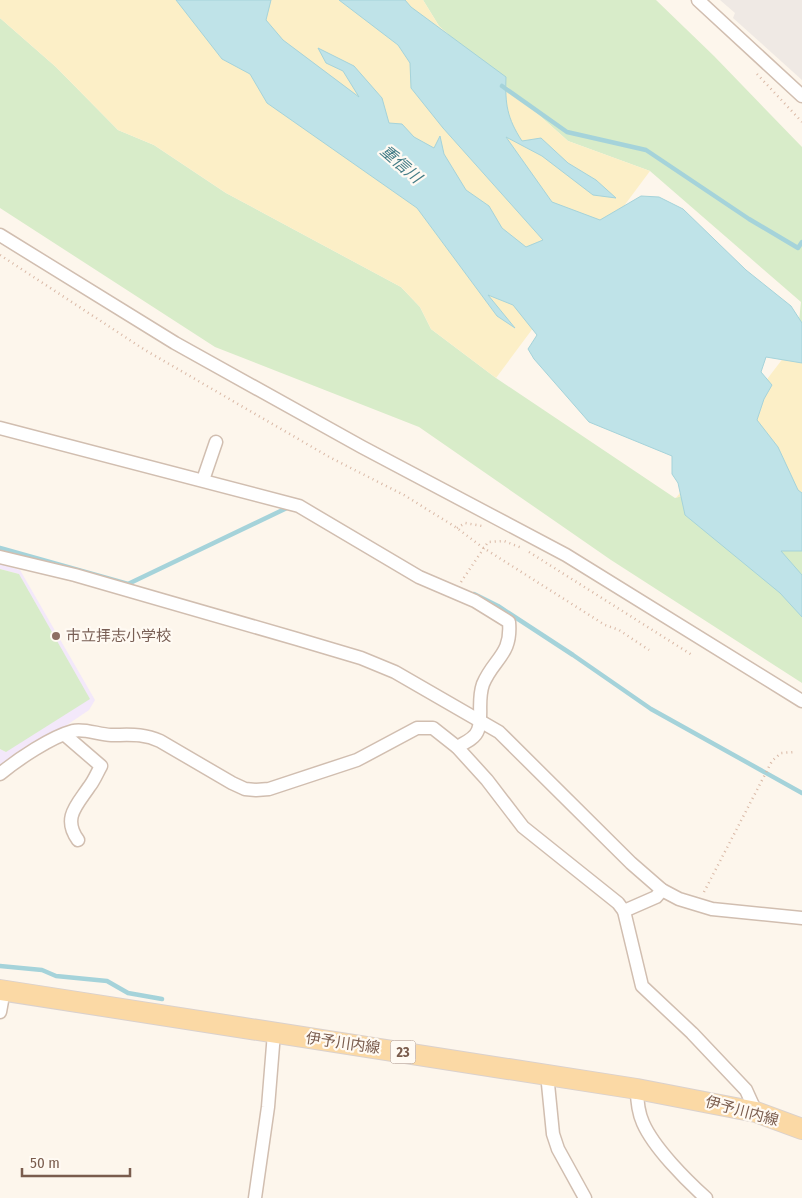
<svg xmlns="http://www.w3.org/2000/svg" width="802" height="1198" font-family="'Fira Sans Condensed','Noto Sans JP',sans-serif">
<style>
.industrial{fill:#efe9e4}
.education{fill:#f3e8fa}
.green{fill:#d8ecc9}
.sand{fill:#fcefc7}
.water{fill:#bfe3e8;stroke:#a5d3da}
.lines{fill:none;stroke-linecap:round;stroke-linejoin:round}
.stream{stroke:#a5d3da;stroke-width:4.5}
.street-casing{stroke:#d1beb0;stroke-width:15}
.primary-casing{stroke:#dad1cd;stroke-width:22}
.path{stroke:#d9b8a5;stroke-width:2.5;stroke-dasharray:1 4;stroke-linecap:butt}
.street{stroke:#fff;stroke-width:12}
.primary{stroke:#fbd9a5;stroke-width:20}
.education-dot{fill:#8d6e63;stroke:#fffaf3;stroke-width:2}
.labels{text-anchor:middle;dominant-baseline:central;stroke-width:4.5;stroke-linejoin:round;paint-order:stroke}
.shield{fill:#fffaf3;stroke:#a28b7f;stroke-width:1}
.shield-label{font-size:14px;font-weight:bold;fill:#7a5c4d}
.education-label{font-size:15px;fill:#785e54;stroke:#fffaf3;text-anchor:start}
.street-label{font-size:15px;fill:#7a5c4d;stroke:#fffaf3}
.water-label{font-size:16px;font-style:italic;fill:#437c86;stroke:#fffaf3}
</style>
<rect width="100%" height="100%" fill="#fdf6ec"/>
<!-- industrial -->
<polygon class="industrial" points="720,0 802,0 802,80 733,18 735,13"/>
<!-- education -->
<polygon class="education" points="0,564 20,570 95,700 89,710 61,729 0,765 0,749 6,752 19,574 0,569"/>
<!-- green -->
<g class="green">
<polygon points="423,0 656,0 714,56 802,147 802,345 797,340 801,302 650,171 568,141 439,26"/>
<polygon points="0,18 56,67 118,130 154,145 226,193 401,287 420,307 431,329 496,378 675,498 705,488 802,520 802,683 611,560 419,427 215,347 0,208"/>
<polygon points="0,569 19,574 90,699 6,752 0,749"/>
</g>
<!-- sand -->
<g class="sand">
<polygon points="0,0 423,0 439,26 568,141 650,171 496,378 431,329 420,307 401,287 226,193 154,145 118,130 56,67 0,18"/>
<polygon points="797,340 802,345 802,520 705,488 676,498"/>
</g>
<!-- water -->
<path class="water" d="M176,0h95l-5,20 17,20 76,57 -16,-26 -17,-8 -8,-15 36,18 28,32 7,25 13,1 12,13 20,11 6,-12 4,18 22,36 23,16 13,22 24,19 17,-7 -100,-112 -32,-40 -1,-25 -12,-18 -59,-45h66l6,7 95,70c-1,27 1,41 16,64l19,-3 27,25 28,17 20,18 -23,-3 -51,-39 -36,-19 46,65 48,18 41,-24 18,1 24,12 63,61 45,36 11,17v40l-36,-6 -5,15 11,13 -8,14 -7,21 21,27 20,43 4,3v58h-21l21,24v42l-22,-24 -95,-78 -7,-32 -6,-9v-18l-83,-34 -55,-63 -6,-10 9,-14 -24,-30 -25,-10 27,33 -18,-12 -80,-108 -150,-105 -17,-29 -28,-15z"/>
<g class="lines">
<!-- stream -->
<g class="stream">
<polyline points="502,86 567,132 646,150 749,219 798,248 802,242"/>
<polyline points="0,548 128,584 289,507"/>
<polyline points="474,594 498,606 573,655 651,709 802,793"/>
<polyline points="0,966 42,970 56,976 107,981 128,993 162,999"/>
</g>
<defs>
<g id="street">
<polyline points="698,0 802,96"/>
<polyline points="0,235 175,343 362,447 566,555 802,701"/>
<path d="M0,428l299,78 120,71 56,24 34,21c3,33 -15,36 -26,62 -6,17 0,33 -5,46 -3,9 -14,13 -21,17"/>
<polyline points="203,480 216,442"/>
<polyline points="0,557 75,575 297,639 361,658 395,672 499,732 631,863 662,890 679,899 712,909 802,918"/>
<path d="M65,735l36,31c-4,7 -7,15 -12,21 -12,18 -27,31 -11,53"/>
<path d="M0,774c18,-15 51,-37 73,-43 11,-3 27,4 38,4 18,0 32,-2 49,6l72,42 13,6 11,1 13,-1 88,-29 60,-32h16l24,19 30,33 36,47 95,76 6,8 18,75 50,47 54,57 10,22"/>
<polyline points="624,911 656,897 662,890"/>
<polyline points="0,1012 4,990"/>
<polyline points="547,1074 553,1134 558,1149 585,1198"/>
<path d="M637,1089c0,12 1,23 6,34 11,25 43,57 63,75"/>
<polyline points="255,1198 268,1107 274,1033"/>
</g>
<polyline id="primary" points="0,990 637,1089 756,1112 802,1129"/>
</defs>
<!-- street casing -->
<use href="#street" class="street-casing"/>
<!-- primary casing -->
<use href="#primary" class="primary-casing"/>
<!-- path -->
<g class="path">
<polyline points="757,74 802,122"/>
<polyline points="0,255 145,350 331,458 404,495 457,528 482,547 605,625 619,630 649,650"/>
<polyline points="457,528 465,523 482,526"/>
<polyline points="529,552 692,655"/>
<polyline points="461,582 488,542 504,541 522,548"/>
<polyline points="704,892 772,761 781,753 794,752"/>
</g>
<!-- street -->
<use href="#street" class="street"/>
<!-- primary -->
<use href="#primary" class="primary"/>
</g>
<!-- markers -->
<circle class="education-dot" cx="56" cy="636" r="5"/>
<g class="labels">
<!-- shield labels -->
<rect class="shield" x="390.5" y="1040.5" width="25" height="23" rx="4"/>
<g class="shield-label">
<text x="403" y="1052">23</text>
</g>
<!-- education labels -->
<g class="education-label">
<text x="66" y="636">市立拝志小学校</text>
</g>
<!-- street labels -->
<g class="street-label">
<text transform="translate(343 1043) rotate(8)">伊予川内線</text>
<text transform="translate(742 1111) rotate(15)">伊予川内線</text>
</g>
<!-- water labels -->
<g class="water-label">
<text transform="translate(401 164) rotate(41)">重信川</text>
</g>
</g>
<!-- scale -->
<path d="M22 1168v8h108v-8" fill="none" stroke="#7a5c4d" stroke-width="2.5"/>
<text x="30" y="1168" font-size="15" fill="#7a5c4d" stroke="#fffaf3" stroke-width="4" paint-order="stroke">50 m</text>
</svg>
